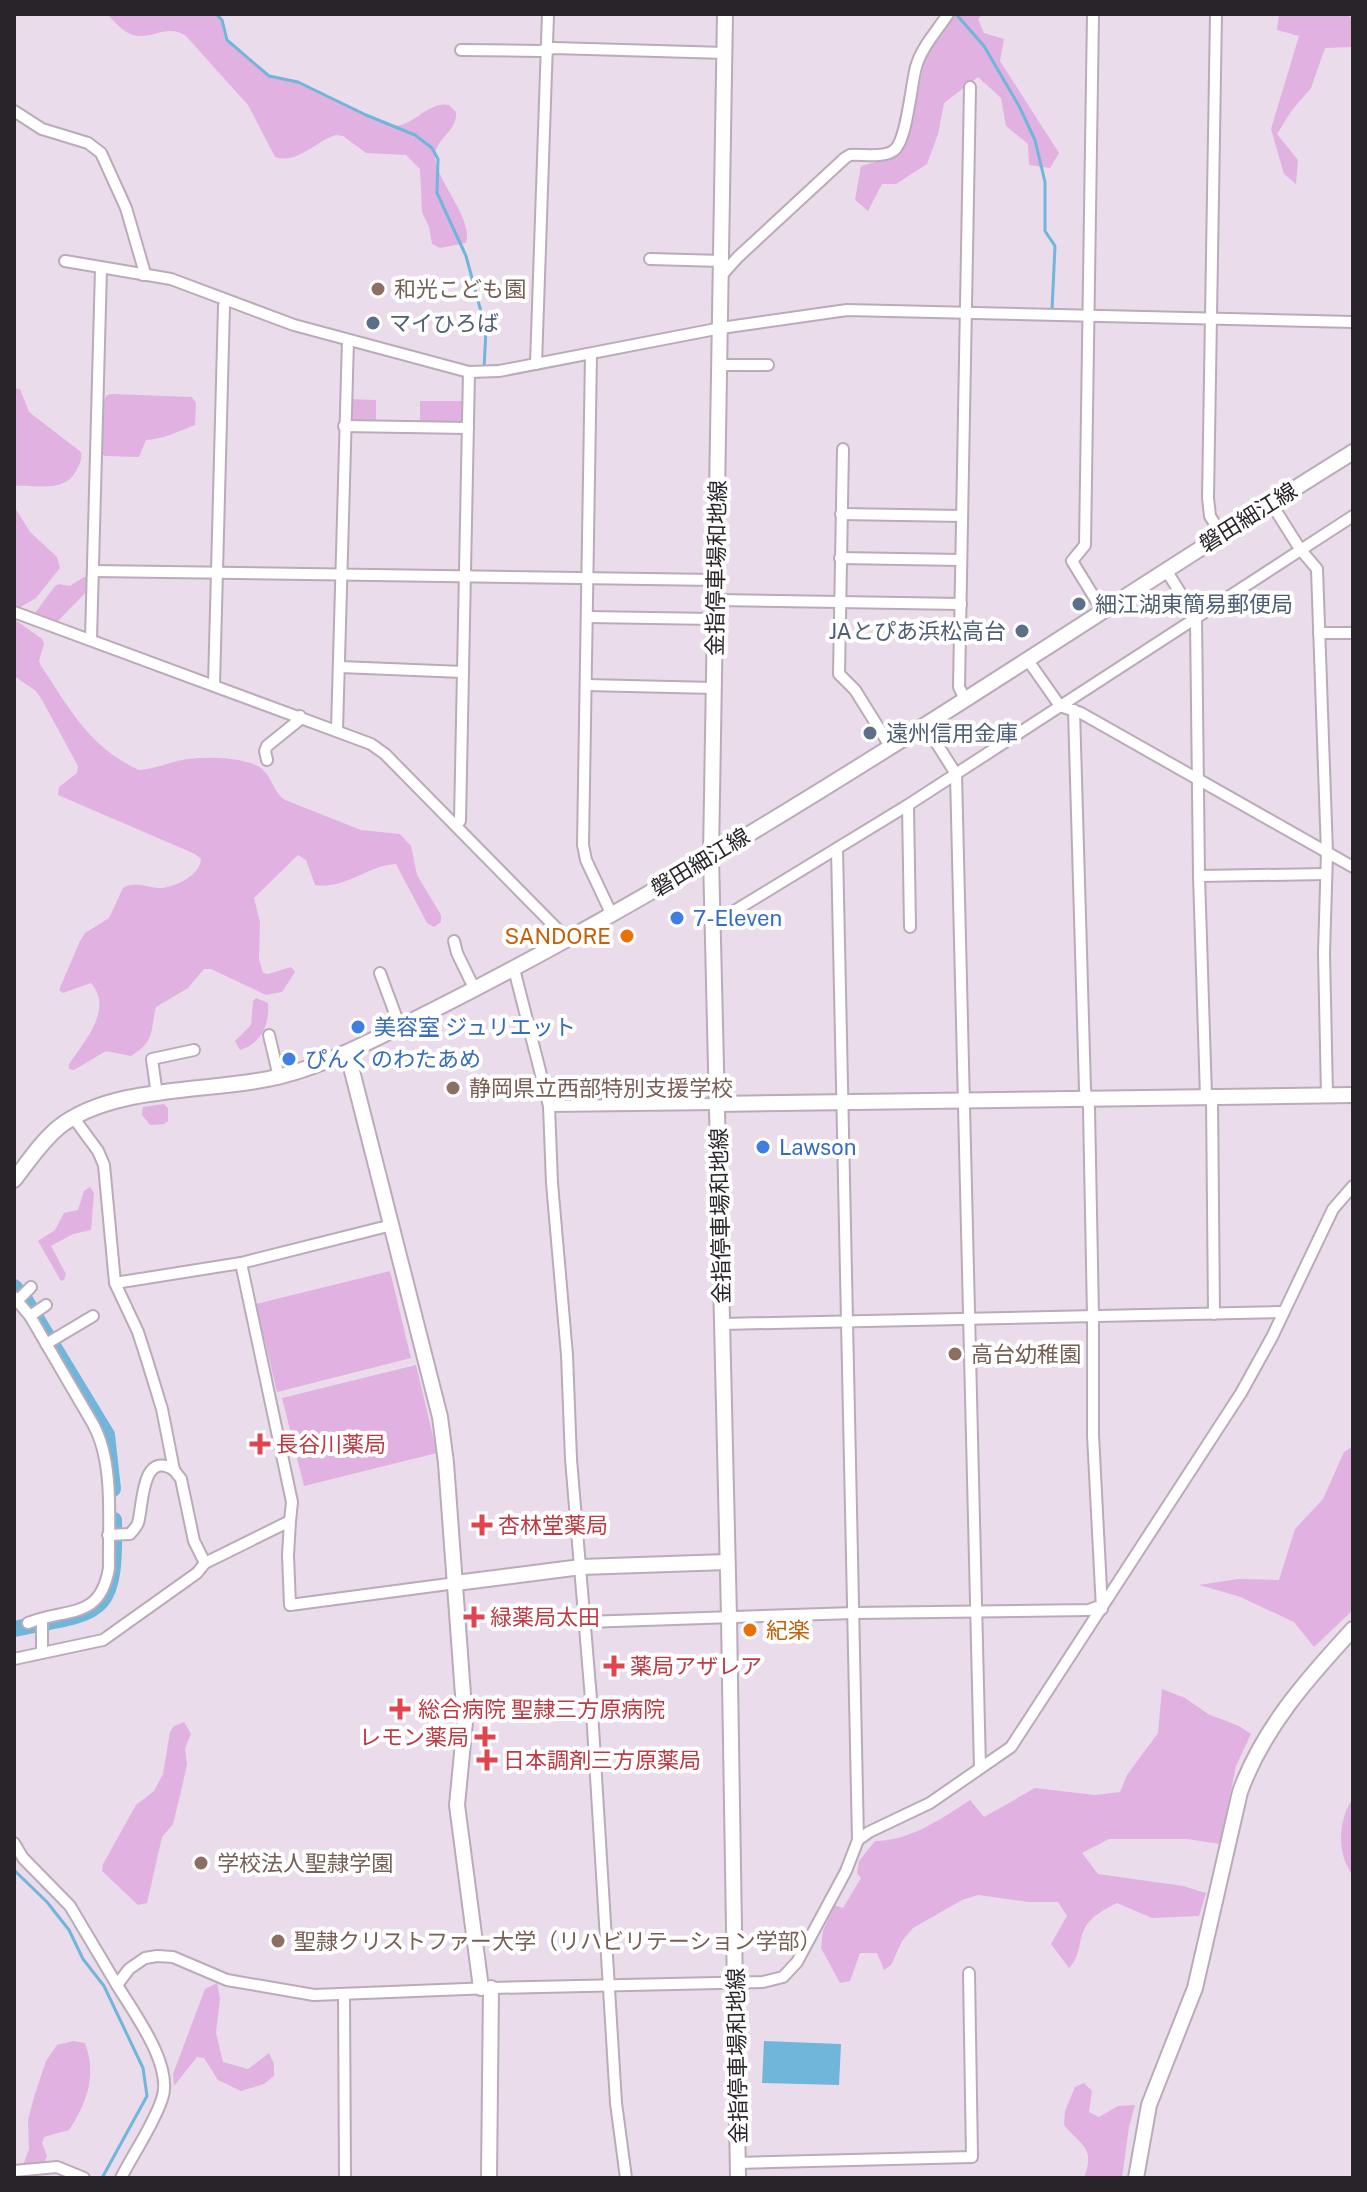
<svg xmlns="http://www.w3.org/2000/svg" width="1367" height="2192" font-family="'Public Sans','Noto Sans JP',sans-serif">
<style>
.green{fill:#e1b1e1}
.water{fill:#6fb6da}
.lines{fill:none;stroke-linecap:round;stroke-linejoin:round}
.stream{stroke:#6fb6da;stroke-width:3}
.river{stroke:#6fb6da;stroke-width:16}
.street-casing{stroke:#baabb9;stroke-width:14}
.secondary-casing{stroke:#baabb9;stroke-width:18}
.street{stroke:#fff;stroke-width:10}
.secondary{stroke:#fff;stroke-width:14}
.education-dot{fill:#8d6e63;stroke:#fff;stroke-width:3}
.service-dot{fill:#5c6f8a;stroke:#fff;stroke-width:3}
.shop-dot{fill:#3f7fe0;stroke:#fff;stroke-width:3}
.food-dot{fill:#e8710a;stroke:#fff;stroke-width:3}
.health-dot{fill:#e0444e;stroke:#fff;stroke-width:3}
.labels{text-anchor:middle;dominant-baseline:central;stroke-width:8;stroke-linejoin:round;paint-order:stroke}
.education-label{font-size:22px;fill:#785e54;stroke:#fff;text-anchor:start}
.service-label{font-size:22px;fill:#4e5e75;stroke:#fff;text-anchor:start}
.street-label{font-size:22px;fill:#292429;stroke:#fff}
.shop-label{font-size:22px;fill:#366cbe;stroke:#fff;text-anchor:start}
.food-label{font-size:22px;fill:#c56008;stroke:#fff;text-anchor:end}
.health-label{font-size:22px;fill:#be3a42;stroke:#fff;text-anchor:start}
</style>
<rect width="100%" height="100%" fill="#ebdceb"/>
<!-- green -->
<g class="green">
<path d="M107,14h107l7,7 5,20 43,36 29,6 92,43c22,3 38,-26 59,-21l7,7c2,19 -21,27 -21,44 0,24 39,63 31,87l-26,5 -8,-4 -3,-17 -7,-15 -2,-43 -14,-14 -40,-2 -23,-17 -7,-1c-20,6 -40,30 -61,22l-27,-52 -62,-69c-19,-13 -33,4 -53,-1 -10,-3 -19,-14 -26,-21z"/>
<polygon points="954,14 983,14 978,19 984,33 1004,39 1000,61 1059,153 1050,168 1029,165 1028,144 1006,126 1001,98 978,77 944,103 938,134 927,164 896,184 882,184 868,211 855,200 861,166 895,157 916,102 925,58 939,32"/>
<polygon points="1279,14 1342,14 1353,18 1353,47 1325,48 1311,88 1292,110 1277,134 1298,160 1296,184 1284,174 1271,129 1299,36 1277,30"/>
<path d="M14,388l6,1 9,23 52,40c1,8 -1,12 -5,19 -13,23 -40,13 -62,15z"/>
<path d="M113,394l79,3 4,6 -1,22c-16,6 -31,14 -49,15l-7,17 -34,-1 -4,-3v-48l6,-10z"/>
<polygon points="348,399 376,400 376,424 350,423"/>
<polygon points="420,401 465,401 464,424 420,425"/>
<polygon points="14,506 30,532 57,557 60,568 36,598 17,609 14,608"/>
<polygon points="84,577 88,577 88,590 58,621 35,613 55,586 59,584 70,586"/>
<path d="M14,619l28,20 2,5 -5,17 2,5c29,43 48,81 98,104 15,-1 29,-7 43,-10 19,-4 67,-4 81,10 10,9 10,22 22,30l76,30 39,4 11,12 6,29 24,40v7l-7,5 -7,-4 -31,-59c-28,1 -51,26 -81,21l-9,-25 -8,-5 -44,43 6,24 -1,37 4,14 5,1 23,-7 4,5 -13,20 -16,3 -55,-26h-7l-16,19 -32,19c-6,23 0,34 -25,49l-25,-5 -32,19 -5,-1v-5c15,-22 45,-55 22,-81l-28,10 -4,-3 21,-49 5,-8 24,-15 14,-30c13,-8 24,0 38,0 15,-1 39,-13 40,-29l-6,-5 -137,-59 1,-8 18,-14 1,-7 -36,-66 -6,-9 -22,-15z"/>
<path d="M256,998l12,5c2,21 -7,41 -28,47l-5,-9 16,-16 2,-24z"/>
<polygon points="164,1104 168,1108 168,1121 164,1124 150,1125 142,1115 143,1107"/>
<polygon points="90,1187 94,1193 91,1230 73,1234 51,1246 66,1274 64,1280 61,1281 38,1241 55,1230 64,1213 78,1210 84,1191"/>
<polygon points="390,1271 411,1358 277,1392 256,1304"/>
<polygon points="416,1365 437,1453 304,1486 282,1398"/>
<polygon points="1353,1446 1353,1610 1314,1647 1294,1622 1238,1596 1199,1585 1238,1579 1279,1580 1295,1529 1323,1499 1344,1452"/>
<path d="M1162,1689l23,9 23,16 31,12 12,8 -15,32 -16,78 -33,-5h-78l-27,14 16,21 85,12 23,7 -7,23 -47,2 -35,-15c-12,6 -24,12 -31,23 -8,13 -5,31 -17,42l-18,-24 16,-28 -9,-14h-29l-51,-7 -16,5 -49,28 -11,13 -11,24 -7,5 -7,-17h-17l-10,28 -10,2 -19,-35 2,-17 11,-26 9,3 18,-30 -4,-5 2,-12 16,-20c35,0 66,-22 95,-41l14,17 51,-29 60,7 25,-3 7,-17 31,-42z"/>
<polygon points="184,1722 191,1734 185,1748 187,1764 182,1787 173,1824 162,1837 147,1903 138,1905 102,1871 103,1864 136,1805 154,1791 163,1774 170,1732 174,1726"/>
<path d="M1353,1798v77c-17,-21 -15,-55 0,-77z"/>
<polygon points="217,1983 220,1998 216,2033 223,2062 248,2069 269,2053 274,2064 274,2076 264,2084 241,2091 218,2080 204,2058 197,2057 174,2086 173,2074 205,1989"/>
<path d="M73,2041l12,2c12,32 2,60 -16,87l-25,7 -2,6 5,13 -4,9 -21,3 7,-19 -1,-29 6,-23 12,-36 11,-16z"/>
<path d="M1084,2083l8,8 -3,21 10,5 19,-11 17,-1 -6,22 -7,51h-38c12,-31 -3,-32 -20,-53l1,-14 10,-24z"/>
</g>
<!-- water -->
<polygon class="water" points="764,2041 841,2044 839,2085 762,2083"/>
<g class="lines">
<!-- stream -->
<g class="stream">
<polyline points="216,14 222,20 227,40 269,76 298,82 366,115 415,135 432,148 438,159 437,193 466,256 486,330 484,368"/>
<polyline points="956,14 984,46 1019,106 1035,140 1045,182 1045,231 1055,246 1052,310"/>
<polyline points="862,151 882,150"/>
<polyline points="14,1870 47,1902 69,1930 83,1959 104,1986 143,2068 147,2096 102,2178"/>
</g>
<!-- river -->
<g class="river">
<polyline points="14,1287 24,1298 107,1435 113,1489"/>
<path d="M14,1629c88,-18 102,-10 100,-109"/>
</g>
<defs>
<g id="street">
<polyline points="1093,14 1085,545 1072,561 1102,610"/>
<polyline points="1216,14 1208,498 1210,516 1221,534"/>
<polyline points="461,50 540,51 554,48 725,53"/>
<polyline points="14,111 42,129 88,143 101,153 126,208 144,270 143,275"/>
<polyline points="650,259 722,261"/>
<polyline points="65,261 171,279 294,325 469,372 499,371 721,328 847,310 1353,322"/>
<path d="M721,276l17,-19 107,-99 5,-3c12,-1 33,3 43,-4 14,-8 18,-67 23,-84 5,-19 21,-36 32,-53"/>
<polyline points="591,354 583,845 586,860 612,915"/>
<polyline points="536,364 548,14"/>
<polyline points="720,365 768,365"/>
<polyline points="344,426 468,428"/>
<polyline points="843,449 839,674 855,690 890,746"/>
<polyline points="1271,503 1300,549 1317,569 1327,853 1324,953 1327,1095"/>
<polyline points="841,514 962,516"/>
<polyline points="840,558 961,560"/>
<polyline points="1166,570 1196,618 1199,876 1206,1096"/>
<polyline points="94,571 716,580"/>
<polyline points="716,600 961,604"/>
<polyline points="14,612 371,744 385,754 568,940"/>
<polyline points="588,617 715,619"/>
<polyline points="1319,633 1353,633"/>
<polyline points="91,639 101,269"/>
<polyline points="1027,659 1060,706 1081,713 1353,867"/>
<polyline points="340,667 463,672"/>
<polyline points="214,685 224,306 226,300"/>
<polyline points="586,685 714,688"/>
<polyline points="965,699 959,687 970,87"/>
<polyline points="925,725 956,774 980,1768"/>
<polyline points="337,730 348,340"/>
<polyline points="267,760 265,751 267,746 298,721 300,716"/>
<polyline points="908,805 910,927"/>
<polyline points="456,825 460,821 469,372"/>
<polyline points="1199,876 1326,874"/>
<polyline points="713,924 908,805 1353,516"/>
<polyline points="454,941 457,953 475,990"/>
<polyline points="514,969 549,1106 552,1183 567,1355 571,1459 592,1711 616,2103 626,2178"/>
<polyline points="380,973 400,1027"/>
<polyline points="269,1035 279,1077"/>
<polyline points="157,1095 152,1059 194,1050"/>
<polyline points="1212,1096 1214,1314"/>
<polyline points="549,1106 717,1104"/>
<polyline points="73,1117 98,1151 104,1165 115,1283 138,1332 147,1360 162,1409 174,1470 181,1479 194,1541 205,1563"/>
<polyline points="115,1283 241,1263"/>
<path d="M14,1297l16,19 63,108c22,40 15,99 16,144 -9,53 -42,39 -81,55"/>
<polyline points="18,1300 31,1287"/>
<polyline points="30,1316 46,1305"/>
<polyline points="722,1324 1283,1312"/>
<polyline points="46,1344 93,1316"/>
<polyline points="290,1521 292,1502 241,1263 392,1225"/>
<path d="M108,1535l22,-1c3,-4 6,-6 8,-11 5,-16 3,-74 36,-53"/>
<polyline points="42,1619 42,1653"/>
<polyline points="585,1622 854,1613 1089,1610 1097,1607 1102,1609 1093,1435 1093,1316 1089,1108 1085,1089 1074,710"/>
<polyline points="14,1659 103,1640 197,1573 205,1563 290,1521 288,1555 290,1605 456,1583"/>
<polyline points="858,1840 869,1832 930,1803 1011,1747 1241,1393 1272,1337 1333,1209 1353,1186"/>
<polyline points="14,1843 23,1858 70,1906 117,1985 129,1969 145,1958 157,1956 173,1957 227,1980 314,1995 491,1988 763,1982 783,1977 797,1962 846,1871 858,1840 837,849"/>
<path d="M117,1985c17,28 57,81 45,114 -9,27 -28,53 -41,79"/>
<polyline points="344,1994 345,2178"/>
<polyline points="737,2163 972,2157 969,1973"/>
<polyline points="14,2171 57,2167 84,2178"/>
</g>
<g id="secondary">
<polyline points="725,14 711,856 729,1617 738,2178"/>
<polyline points="345,1053 351,1067 440,1417 446,1463 465,1722 457,1805 481,1988"/>
<polyline points="717,1104 1353,1095"/>
<path d="M14,1180c14,-18 27,-38 45,-53 52,-41 145,-35 209,-48 41,-8 78,-26 115,-44 340,-165 650,-384 970,-583"/>
<polyline points="456,1583 581,1567 727,1562"/>
<polyline points="489,2178 491,1988"/>
<path d="M1136,2178l13,-73 46,-117 45,-196c23,-64 68,-114 113,-163"/>
</g>
</defs>
<!-- street casing -->
<use href="#street" class="street-casing"/>
<!-- secondary casing -->
<use href="#secondary" class="secondary-casing"/>
<!-- street -->
<use href="#street" class="street"/>
<!-- secondary -->
<use href="#secondary" class="secondary"/>
</g>
<!-- markers -->
<g class="education-dot">
<circle cx="378" cy="289" r="8"/>
<circle cx="453" cy="1088" r="8"/>
<circle cx="955" cy="1354" r="8"/>
<circle cx="201" cy="1863" r="8"/>
<circle cx="278" cy="1941" r="8"/>
</g>
<g class="service-dot">
<circle cx="373" cy="323" r="8"/>
<circle cx="1079" cy="604" r="8"/>
<circle cx="1022" cy="631" r="8"/>
<circle cx="870" cy="733" r="8"/>
</g>
<g class="shop-dot">
<circle cx="677" cy="918" r="8"/>
<circle cx="358" cy="1027" r="8"/>
<circle cx="289" cy="1059" r="8"/>
<circle cx="763" cy="1147" r="8"/>
</g>
<g class="food-dot">
<circle cx="627" cy="936" r="8"/>
<circle cx="750" cy="1630" r="8"/>
</g>
<g class="health-dot">
<path d="M256 1432h8v8h8v8h-8v8h-8v-8h-8v-8h8z"/>
<path d="M478 1513h8v8h8v8h-8v8h-8v-8h-8v-8h8z"/>
<path d="M470 1605h8v8h8v8h-8v8h-8v-8h-8v-8h8z"/>
<path d="M610 1654h8v8h8v8h-8v8h-8v-8h-8v-8h8z"/>
<path d="M396 1697h8v8h8v8h-8v8h-8v-8h-8v-8h8z"/>
<path d="M481 1725h8v8h8v8h-8v8h-8v-8h-8v-8h8z"/>
<path d="M483 1748h8v8h8v8h-8v8h-8v-8h-8v-8h8z"/>
</g>
<g class="labels">
<!-- education labels -->
<g class="education-label">
<text x="394" y="289">和光こども園</text>
<text x="469" y="1088">静岡県立西部特別支援学校</text>
<text x="971" y="1354">高台幼稚園</text>
<text x="217" y="1863">学校法人聖隷学園</text>
<text x="294" y="1941">聖隷クリストファー大学（リハビリテーション学部）</text>
</g>
<!-- service labels -->
<g class="service-label">
<text x="389" y="323">マイひろば</text>
<text x="1095" y="604">細江湖東簡易郵便局</text>
<text x="1006" y="631" text-anchor="end">JAとぴあ浜松高台</text>
<text x="886" y="733">遠州信用金庫</text>
</g>
<!-- street labels -->
<g class="street-label">
<text transform="translate(1248 517) rotate(-32)">磐田細江線</text>
<text transform="translate(716 568) rotate(-89)">金指停車場和地線</text>
<text transform="translate(700 862) rotate(-31)">磐田細江線</text>
<text transform="translate(720 1216) rotate(-91)">金指停車場和地線</text>
<text transform="translate(737 2056) rotate(-91)">金指停車場和地線</text>
</g>
<!-- shop labels -->
<g class="shop-label">
<text x="693" y="918">7-Eleven</text>
<text x="374" y="1027">美容室 ジュリエット</text>
<text x="305" y="1059">ぴんくのわたあめ</text>
<text x="779" y="1147">Lawson</text>
</g>
<!-- food labels -->
<g class="food-label">
<text x="611" y="936">SANDORE</text>
<text x="766" y="1630" text-anchor="start">紀楽</text>
</g>
<!-- health labels -->
<g class="health-label">
<text x="276" y="1444">長谷川薬局</text>
<text x="498" y="1525">杏林堂薬局</text>
<text x="490" y="1617">緑薬局太田</text>
<text x="630" y="1666">薬局アザレア</text>
<text x="418" y="1709">総合病院 聖隷三方原病院</text>
<text x="469" y="1737" text-anchor="end">レモン薬局</text>
<text x="503" y="1760">日本調剤三方原薬局</text>
</g>
</g>
<!-- border -->
<rect width="1367" height="2192" fill="none" stroke="#292429" stroke-width="32"/>
</svg>
